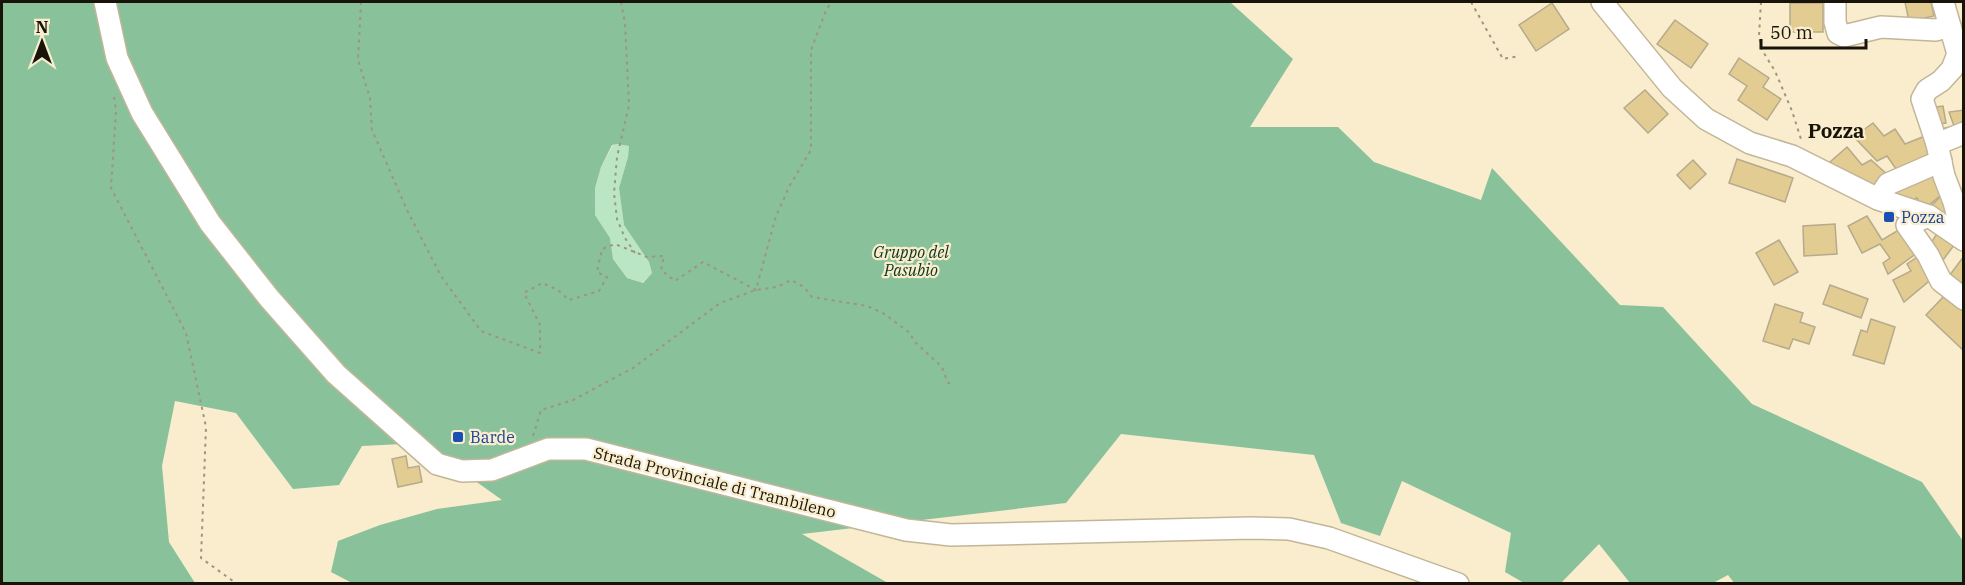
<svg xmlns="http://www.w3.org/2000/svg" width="1965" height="585" font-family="'IBM Plex Serif',serif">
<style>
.green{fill:#bae6c6}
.forest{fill:#89c19a;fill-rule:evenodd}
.building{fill:#e2cc91;stroke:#b6aa8d;stroke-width:1.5}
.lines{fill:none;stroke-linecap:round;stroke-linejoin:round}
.minor-casing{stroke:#c2b698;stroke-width:24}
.path{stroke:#9e957e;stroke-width:2;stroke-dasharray:3 4.5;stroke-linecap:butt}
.minor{stroke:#fff;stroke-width:21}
.transit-dot{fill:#1a4fb4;stroke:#f9edce;stroke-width:2}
.labels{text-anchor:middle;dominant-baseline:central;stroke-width:4.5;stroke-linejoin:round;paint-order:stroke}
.transit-label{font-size:16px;fill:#164399;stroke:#f9edce;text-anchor:start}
.park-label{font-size:16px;font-style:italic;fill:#08351c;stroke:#f9edce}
.street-label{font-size:16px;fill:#181409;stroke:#f9edce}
.quarter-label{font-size:20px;font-weight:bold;fill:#181409;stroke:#f9edce}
</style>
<rect width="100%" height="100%" fill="#f9edce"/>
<!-- green -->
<polygon class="green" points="616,144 629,146 628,157 619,188 624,225 649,262 652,273 642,283 627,278 613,259 610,238 595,215 595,188 601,167 613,145"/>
<!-- forest -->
<path class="forest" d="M2,2h1228l63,57 -43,68h88l36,35 107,38 11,-32 128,137 43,2 89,97 170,78 41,59v42l-228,1 -7,-9 -15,8h-83l-31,-39 -38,39h-37l-19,-11 6,-39 -109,-52 -22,55 -39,-13 -27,-68 -193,-21 -55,69 -264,31 86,49h-536l-21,-11 7,-31 42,-16 57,-16 65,-9 -80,-57 -60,3 -23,39 -46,4 -57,-76 -61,-12 -13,65 7,76 26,41h-193zM617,144l12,2 -1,11 -9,31 5,37 25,37 3,11 -9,10 -16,-5 -14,-19 -3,-21 -15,-23v-27l6,-21 11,-22z"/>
<!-- building -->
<g class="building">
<polygon points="1905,2 1931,2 1934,16 1909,21"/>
<polygon points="1552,3 1569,29 1536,51 1519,25"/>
<rect x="1790" y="3" width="33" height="29"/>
<polygon points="1675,20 1708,44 1691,68 1657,44"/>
<polygon points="1739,58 1769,78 1763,87 1781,99 1767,120 1738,100 1747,86 1729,74"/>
<polygon points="1645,90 1668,114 1648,133 1624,108"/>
<polygon points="1943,106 1946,123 1932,125 1929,108"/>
<polygon points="1964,110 1964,131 1936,130 1954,126 1949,112"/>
<polygon points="1873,123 1884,136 1895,129 1905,144 1925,136 1938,158 1901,176 1887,156 1877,161 1854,137"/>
<polygon points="1847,147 1862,165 1871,160 1889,176 1876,193 1829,163"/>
<polygon points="1737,159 1793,178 1785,202 1729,183"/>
<polygon points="1693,160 1706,174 1690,189 1677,175"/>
<polygon points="1936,165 1946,200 1940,196 1923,210 1917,198 1899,205 1890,186"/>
<polygon points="1940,197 1955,219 1927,210"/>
<polygon points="1867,216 1882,240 1902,228 1917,253 1888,274 1883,263 1890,258 1880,244 1862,253 1848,226"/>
<polygon points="1835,224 1837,254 1804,256 1803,226"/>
<polygon points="1938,232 1955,244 1943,260 1927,249"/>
<polygon points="1779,240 1798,272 1774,285 1756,253"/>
<polygon points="1920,255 1934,277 1904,302 1893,280 1911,271 1907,264"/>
<polygon points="1964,256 1963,292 1946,280"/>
<polygon points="1830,285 1868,299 1861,318 1823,304"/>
<polygon points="1947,293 1964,309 1964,351 1926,315"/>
<polygon points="1775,304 1803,313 1800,322 1815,327 1809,344 1793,339 1789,349 1763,341"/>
<polygon points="1871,319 1895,327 1884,364 1853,355 1861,330 1867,332"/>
<polygon points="406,456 408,468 419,466 422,482 398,487 392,459"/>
</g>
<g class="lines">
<defs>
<g id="minor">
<polyline points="105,2 117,58 142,113 210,223 269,298 336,374 437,464 462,471 492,470 548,449 586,449 906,530 951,535 1251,528 1289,529 1329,538 1458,584"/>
<polyline points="1602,2 1672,88 1706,119 1750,143 1792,156 1878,199 1929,216 1964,240"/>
<polyline points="1835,2 1835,22 1838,33 1844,36 1881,27 1936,30 1950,26"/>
<polyline points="1943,2 1958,54 1952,69 1941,81 1927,90 1922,99 1937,144 1944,176 1954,202 1960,226 1964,233"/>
<polyline points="1937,144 1964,133"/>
<polyline points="1878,199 1888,184 1941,161"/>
<polyline points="1929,216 1907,225 1928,255 1941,281 1964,299"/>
</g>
</defs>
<!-- minor casing -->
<use href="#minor" class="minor-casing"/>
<!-- path -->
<g class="path">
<polyline points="361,2 358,60 370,98 372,130 407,210 441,276 481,331 540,353 540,325 524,293 542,283 558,290 569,300 599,291 607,277 597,272 602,249 615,244 647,257 664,256 661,270 675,281 703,262 756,290 776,216 790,185 811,150 811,50 827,8 833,2"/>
<polyline points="621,2 625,23 629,105 617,157 614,193 617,219 625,238 635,253"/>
<polyline points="1471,2 1503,59 1519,56"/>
<polyline points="1761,2 1759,36 1762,50 1775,71 1792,111 1801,139"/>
<polyline points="114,97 116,111 111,188 186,333 206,427 201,558 237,584"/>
<polyline points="533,436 541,410 573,400 633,368 720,303 756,290 777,287 791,280 804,287 812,297 867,306 883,313 910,333 914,341 942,367 947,381 952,387"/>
</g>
<!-- minor -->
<use href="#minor" class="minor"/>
</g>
<!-- markers -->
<g class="transit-dot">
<rect x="1883" y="211" width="12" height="12" rx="3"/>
<rect x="452" y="431" width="12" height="12" rx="3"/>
</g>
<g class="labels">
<!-- transit labels -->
<g class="transit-label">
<text x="1901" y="217">Pozza</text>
<text x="470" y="437">Barde</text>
</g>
<!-- park labels -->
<g class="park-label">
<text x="911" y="252">Gruppo del<tspan x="911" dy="18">Pasubio</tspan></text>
</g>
<!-- street labels -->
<g class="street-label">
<text transform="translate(715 482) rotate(14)">Strada Provinciale di Trambileno</text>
</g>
<!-- quarter labels -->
<g class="quarter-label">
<text x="1836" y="130">Pozza</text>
</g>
</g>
<!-- border -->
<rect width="1965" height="585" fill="none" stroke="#181409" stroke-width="6"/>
<!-- north arrow -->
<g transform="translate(42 42)" stroke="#f9edce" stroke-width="4.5" paint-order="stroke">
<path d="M0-4.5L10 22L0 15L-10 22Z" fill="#181409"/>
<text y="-9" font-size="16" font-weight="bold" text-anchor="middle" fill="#181409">N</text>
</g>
<!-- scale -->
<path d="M1761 39v9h105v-9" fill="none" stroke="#181409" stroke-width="3"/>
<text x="1770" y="39" font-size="18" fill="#181409" stroke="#f9edce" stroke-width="4.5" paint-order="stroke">50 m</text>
</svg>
